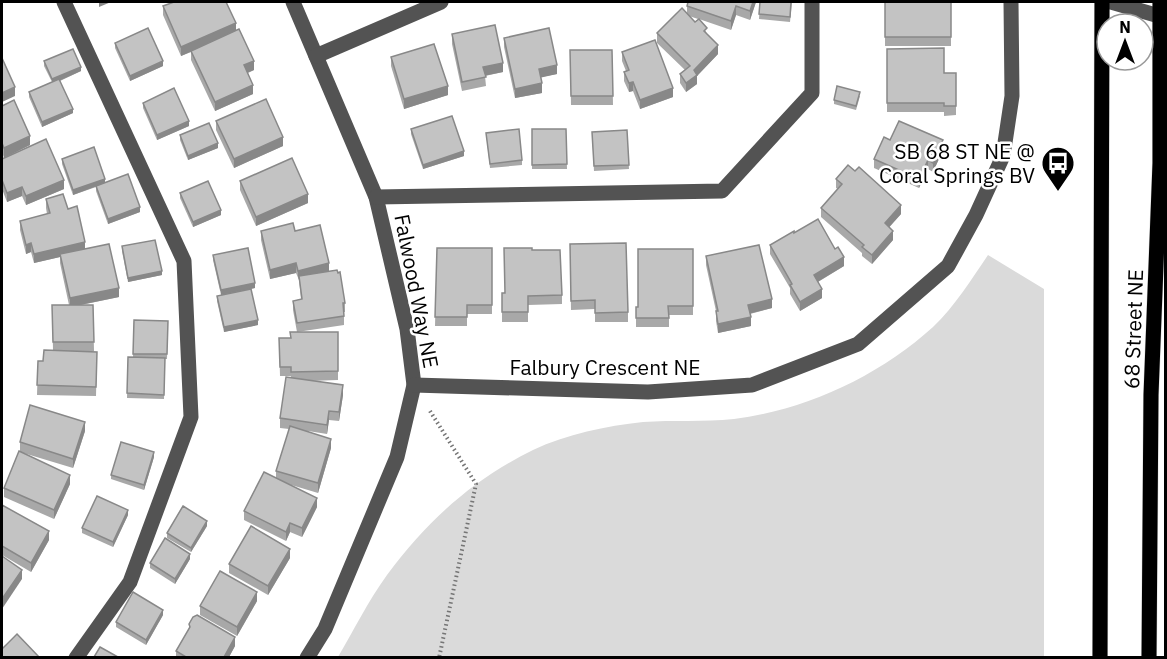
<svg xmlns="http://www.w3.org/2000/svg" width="1167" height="659" font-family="'IBM Plex Sans',sans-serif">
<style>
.green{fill:#dadada}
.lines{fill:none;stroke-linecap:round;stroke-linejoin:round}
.major-casing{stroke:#dbdbdb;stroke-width:16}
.path{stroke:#757575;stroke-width:4;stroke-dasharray:1.5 3;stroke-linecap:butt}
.minor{stroke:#535353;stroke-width:15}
.major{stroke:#000;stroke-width:15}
.wall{fill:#a8a8a8;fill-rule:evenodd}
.shaded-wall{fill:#888}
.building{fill:#c3c3c3;stroke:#888;stroke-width:1.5}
.labels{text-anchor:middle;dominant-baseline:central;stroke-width:5;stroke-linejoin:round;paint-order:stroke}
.poi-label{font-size:21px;fill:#000;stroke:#fff;text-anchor:end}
.street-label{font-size:21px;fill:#000;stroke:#fff}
</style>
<rect width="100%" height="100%" fill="#fff"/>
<!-- green -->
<path class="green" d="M988,255l56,34v368h-706c16,-27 30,-56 49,-82 40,-54 85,-95 146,-125 34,-16 73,-24 110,-28 30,-2 60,0 91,-3 72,-9 145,-43 199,-92 22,-21 38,-47 55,-72z"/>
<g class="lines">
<defs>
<g id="major">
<polyline points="1100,658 1102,2"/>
<polyline points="1149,658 1151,395 1160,163 1160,2"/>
</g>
</defs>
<!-- major casing -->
<use href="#major" class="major-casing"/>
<!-- path -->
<polyline class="path" points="430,411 476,484 439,658"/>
<!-- minor -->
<g class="minor">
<polyline points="64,2 184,261 191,417 130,582 76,658"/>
<polyline points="293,2 376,197 407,329 414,385 397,457 325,629 307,658"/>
<polyline points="1111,2 1166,18"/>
<polyline points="316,56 441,2"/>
<polyline points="376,197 722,191 812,93 812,2"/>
<polyline points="414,385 648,392 752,385 858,344 948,266 976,215 1003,156 1012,96 1011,2"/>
</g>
<!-- major -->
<use href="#major" class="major"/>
</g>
<!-- wall -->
<g class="wall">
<path d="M688,2h68l-6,18 -14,-5 -5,15 -32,-11 19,35 -21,22v8l-11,8 -6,-9v-9l5,-4 -28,-27v-10l30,-19v-8zM689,16l9,3 -3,3z"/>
<polygon points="760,2 792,2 790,22 759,19"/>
<rect x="885" y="2" width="66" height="44"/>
<polygon points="163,6 236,31 254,70 248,73 253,94 215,111 191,60 191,52 181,56 163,15"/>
<polygon points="452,34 503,72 485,76 486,86 462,91 452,44"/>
<polygon points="504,38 557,74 541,77 542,93 515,98 504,47"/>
<polygon points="115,43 163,66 130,81 115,48"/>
<polygon points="887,49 944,73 956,73 956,115 944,116 944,112 887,112"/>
<polygon points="570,50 612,50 613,105 571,105"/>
<polygon points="622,52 673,97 640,109 633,91 629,92 624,81 624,72 626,71 622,61"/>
<polygon points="391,57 448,95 404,109 391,66"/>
<polygon points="44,61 81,71 60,81 73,113 42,127 29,97 29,92 52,82 44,66"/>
<polygon points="860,96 856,110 834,104 834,100"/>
<polygon points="143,103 189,126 157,140 143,108"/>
<polygon points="2,106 30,145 4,158 2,152"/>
<polygon points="216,121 283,146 234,168 216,130"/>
<polygon points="411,129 464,156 423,169 411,134"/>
<polygon points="532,129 566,129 567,169 532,169"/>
<polygon points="627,130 629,169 594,171 592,132"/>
<polygon points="486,133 522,160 522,165 490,168"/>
<polygon points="180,135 218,148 188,160 180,140"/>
<polygon points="890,140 943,150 933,172 928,169 919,188 874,168 874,159"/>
<polygon points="2,159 64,189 26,205 22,196 7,202 2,189"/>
<polygon points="62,159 105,183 140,212 108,224 96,191 96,187 73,195 62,164"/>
<polygon points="836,179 901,214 889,227 893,240 872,264 862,256 862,253 821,217 821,208 838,189 836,188"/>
<polygon points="240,181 308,203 256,226 240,190"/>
<polygon points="180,193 221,215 193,227 180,198"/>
<polygon points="46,199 68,209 85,248 119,297 81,305 93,305 94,351 79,351 97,352 96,396 37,395 38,361 43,361 53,350 52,305 69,305 60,263 60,257 34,263 31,252 26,254 20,230 20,221 47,214 46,208"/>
<polygon points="261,231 295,231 329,271 345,303 345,312 344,312 344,325 297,332 293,310 293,301 301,299 299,280 296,273 270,279 261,240"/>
<polygon points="794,233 844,266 818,282 822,298 800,311 790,294 790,288 770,254 770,245"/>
<polygon points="570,244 628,312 628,322 595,322 595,309 571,310"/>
<polygon points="122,246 162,275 128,282 122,251"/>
<polygon points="437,248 492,248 492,314 467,314 467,326 435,326"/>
<polygon points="693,249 693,315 669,315 669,327 636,327 636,307 638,307"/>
<polygon points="532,250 562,295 562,304 528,305 528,322 502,322 502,293 504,293"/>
<polygon points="213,255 255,288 221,295 213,260"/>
<polygon points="706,256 772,308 750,314 751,326 718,333 716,321 716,311 706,265"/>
<polygon points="217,296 258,325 224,332 217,301"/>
<polygon points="134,320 168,321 167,359 165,359 164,399 127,398 128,357 133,357"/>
<polygon points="338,332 338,380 310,381 343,395 339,421 329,420 327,434 308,431 331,448 318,493 288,484 317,507 302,537 290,532 286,541 244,520 244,511 276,478 276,471 289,429 280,428 280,418 291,376 280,376 279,338 290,338"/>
<polygon points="85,431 73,468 20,452 20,442"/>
<polygon points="154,457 144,490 111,479 111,475"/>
<polygon points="70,484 54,519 4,497 4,488"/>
<polygon points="2,505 49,540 31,572 2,555"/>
<polygon points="128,515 113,547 82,533 82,528"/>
<polygon points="207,526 191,552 167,538 167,533"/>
<polygon points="290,558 268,595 229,573 229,564"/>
<polygon points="190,559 175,584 150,568 150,563"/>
<polygon points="257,601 237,636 200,615 200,606"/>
<polygon points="163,615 146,645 116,627 116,622"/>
<polygon points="189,624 235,646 229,657 176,657 176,651 189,629"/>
</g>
<!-- shaded-wall -->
<g class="shaded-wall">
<polygon points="99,2 111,2 99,7"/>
<polygon points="753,2 756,2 750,20 750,11"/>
<polygon points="736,6 736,15 731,30 731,21"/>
<polygon points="236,23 236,32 181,56 181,47"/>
<polygon points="718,45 718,54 697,76 697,84 686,92 686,83 694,70"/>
<polygon points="163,61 163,66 130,81 130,76"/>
<polygon points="254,61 254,70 244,74 244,65"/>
<polygon points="503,63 503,72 483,76 483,67"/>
<polygon points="557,65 557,74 539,78 539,69"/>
<polygon points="81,67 81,71 52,84 52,79"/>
<polygon points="633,82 633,91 629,92 629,83"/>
<polygon points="542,83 542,93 515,98 515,89"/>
<polygon points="253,85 253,94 215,111 215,102"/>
<polygon points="448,86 448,95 404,109 404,99"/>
<polygon points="15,87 15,96 2,102 2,93"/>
<polygon points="673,88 673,97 640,109 640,100"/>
<polygon points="73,109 73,113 42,127 42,122"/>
<polygon points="189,121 189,126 157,140 157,135"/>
<polygon points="30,136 30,145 4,158 4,148"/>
<polygon points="283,137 283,146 234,168 234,159"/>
<polygon points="943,140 943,150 933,172 933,163"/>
<polygon points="218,143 218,148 188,160 188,156"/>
<polygon points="464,151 464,156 423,169 423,165"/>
<polygon points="928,160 928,169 919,188 919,179"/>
<polygon points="105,179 105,183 73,195 73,190"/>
<polygon points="64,180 64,189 26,205 26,196"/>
<polygon points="22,187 22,196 7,202 7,193"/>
<polygon points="308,194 308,203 256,226 256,217"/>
<polygon points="901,205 901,214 885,232 885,223"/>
<polygon points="140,207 140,212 108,224 108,219"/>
<polygon points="221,210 221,215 193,227 193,222"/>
<polygon points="893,231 893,240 872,264 872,255"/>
<polygon points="85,242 85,251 60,254 60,257 34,263 34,254"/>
<polygon points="31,243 31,252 26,254 26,245"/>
<polygon points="844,257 844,266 814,284 814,275"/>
<polygon points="296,263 296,273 270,279 270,270"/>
<polygon points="329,263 329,273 299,276 298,280 298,271"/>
<polygon points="162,271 162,275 128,282 128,278"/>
<polygon points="255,283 255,288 221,295 221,290"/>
<polygon points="119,288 119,297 70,307 70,298"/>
<polygon points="822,289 822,298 800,311 800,302"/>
<polygon points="772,299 772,308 748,314 748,305"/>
<polygon points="751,317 751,326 718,333 718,324"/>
<polygon points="258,320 258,325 224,332 224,327"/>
<polygon points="343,385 343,395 339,421 339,412"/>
<polygon points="329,411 329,420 327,434 327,425"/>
<polygon points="85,422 85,431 73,468 73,459"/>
<polygon points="331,439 331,448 318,493 318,483"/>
<polygon points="154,452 154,457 144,490 144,485"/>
<polygon points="70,475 70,484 54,519 54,510"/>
<polygon points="317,498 317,507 302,537 302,528"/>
<polygon points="128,510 128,515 113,547 113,542"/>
<polygon points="207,521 207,526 191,552 191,548"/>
<polygon points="290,523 290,532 286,541 286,532"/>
<polygon points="49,531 49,540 31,572 31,563"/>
<polygon points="290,549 290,558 268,595 268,586"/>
<polygon points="190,554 190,559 175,584 175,579"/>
<polygon points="22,570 22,579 2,609 2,599"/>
<polygon points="257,592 257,601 237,636 237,627"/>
<polygon points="163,610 163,615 146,645 146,640"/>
<polygon points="235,637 235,646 229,657 224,657"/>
</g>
<!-- building -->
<g class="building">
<polygon points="174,2 226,2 236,23 181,47 163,6"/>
<polygon points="688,2 753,2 750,11 736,6 731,21 687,6"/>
<polygon points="760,2 791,2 790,17 759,14"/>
<rect x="885" y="2" width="66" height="35"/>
<polygon points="682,8 695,22 699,19 707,28 704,31 718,45 694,70 697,75 686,83 680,74 690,66 657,33"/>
<polygon points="495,25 503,63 483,67 486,77 462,82 452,34"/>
<polygon points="148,28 163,61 130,76 115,43"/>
<polygon points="549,28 557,65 539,69 542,83 515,89 504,38"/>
<polygon points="239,29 254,61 244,65 253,85 215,102 191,51"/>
<polygon points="655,40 673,88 640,100 633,82 629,83 624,72 629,70 622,52"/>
<polygon points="434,44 448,86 404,99 391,57"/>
<polygon points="944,48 944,73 956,73 956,106 944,106 944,103 887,103 887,49"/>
<polygon points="73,49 81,67 52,79 44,61"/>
<polygon points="570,50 612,50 613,96 571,96"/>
<polygon points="2,58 15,87 2,93"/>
<polygon points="59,79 73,109 42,122 29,92"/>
<polygon points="837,86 860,92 856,106 834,100"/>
<polygon points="174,88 189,121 157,135 143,103"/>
<polygon points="266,99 283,137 234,159 216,121"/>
<polygon points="14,100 30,136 4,148 2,143 2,106"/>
<polygon points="452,116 464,151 423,165 411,129"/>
<polygon points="899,121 943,140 933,163 928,160 919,179 874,159 884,137 890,140"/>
<polygon points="209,123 218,143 188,156 180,135"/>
<polygon points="519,129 522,160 490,164 486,133"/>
<polygon points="532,129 566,129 567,164 532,165"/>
<polygon points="627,130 629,165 594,166 592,132"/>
<polygon points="46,139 64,180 26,196 22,187 7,193 2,180 2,159"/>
<polygon points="94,147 105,179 73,190 62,159"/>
<polygon points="292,158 308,194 256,217 240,181"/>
<polygon points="848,165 855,171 859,167 901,205 885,223 893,231 872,255 862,247 864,245 821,208 842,184 836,179"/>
<polygon points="128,174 140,207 108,219 96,186"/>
<polygon points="208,181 221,210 193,222 180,193"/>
<polygon points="63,194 68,209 77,206 85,242 34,254 31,243 26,245 20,221 50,213 46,199"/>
<polygon points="818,219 835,249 838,247 844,257 814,275 822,289 800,302 790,285 792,284 770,245 794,231 794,233"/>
<polygon points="293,223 295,231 320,225 329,263 298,271 296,263 270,270 261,231"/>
<polygon points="155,240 162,271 128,278 122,246"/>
<polygon points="626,243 628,312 595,313 595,300 571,301 570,244"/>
<polygon points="109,244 119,288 70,298 60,254"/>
<polygon points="759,245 772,299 748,305 751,317 718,324 716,311 718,311 706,256"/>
<polygon points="248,248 255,283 221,290 213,255"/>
<polygon points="437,248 492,248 492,305 467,305 467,317 435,317"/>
<polygon points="504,248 532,248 532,250 560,250 562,295 528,296 528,312 502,312 502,293 505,293"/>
<polygon points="638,249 693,249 693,306 668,306 669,318 636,318 636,307 638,307"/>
<polygon points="337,270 338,273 340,272 345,303 343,303 344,316 297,323 293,301 302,299 299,276"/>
<polygon points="251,289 258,320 224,327 217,296"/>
<polygon points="52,305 93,305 94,342 53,342"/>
<polygon points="134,320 168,321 167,354 133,354"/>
<polygon points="290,332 338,332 338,371 291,372 291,367 280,367 279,338 291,338"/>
<polygon points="44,350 97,352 96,387 37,385 38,361 43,361"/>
<polygon points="128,357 165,358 164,395 127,393"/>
<polygon points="286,377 343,385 339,412 329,411 327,425 280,418"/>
<polygon points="30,405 85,422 73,459 20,442"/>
<polygon points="290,426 331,439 318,483 276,471"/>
<polygon points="121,442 154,452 144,485 111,475"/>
<polygon points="19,451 70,475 54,510 4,488"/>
<polygon points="264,472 317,498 302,528 290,523 286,532 244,511"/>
<polygon points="97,496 128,510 113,542 82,528"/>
<polygon points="2,505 49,531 31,563 2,546"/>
<polygon points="183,506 207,521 191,548 167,533"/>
<polygon points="251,526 290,549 268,586 229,564"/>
<polygon points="165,538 190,554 175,579 150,563"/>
<polygon points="2,556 22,570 2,599"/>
<polygon points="220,571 257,592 237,627 200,606"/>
<polygon points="133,592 163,610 146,640 116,622"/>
<polygon points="197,615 235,637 224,657 186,657 176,651 190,627 189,624 193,617"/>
<polygon points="17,634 39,657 2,657 2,649"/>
<polygon points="100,647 118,657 94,657"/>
</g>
<!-- icons -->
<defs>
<symbol id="bus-pin" viewBox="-11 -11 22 30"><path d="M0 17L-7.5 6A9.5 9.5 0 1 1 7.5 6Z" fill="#000" stroke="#fff"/><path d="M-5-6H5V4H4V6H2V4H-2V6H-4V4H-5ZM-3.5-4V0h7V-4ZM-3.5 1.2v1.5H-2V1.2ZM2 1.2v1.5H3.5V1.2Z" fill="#fff"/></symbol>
</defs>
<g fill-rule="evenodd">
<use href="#bus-pin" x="1039" y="144" width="38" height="52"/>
</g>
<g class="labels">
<!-- poi labels -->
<g class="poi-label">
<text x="1035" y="151">SB 68 ST NE @<tspan x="1035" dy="24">Coral Springs BV</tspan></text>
</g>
<!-- street labels -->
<g class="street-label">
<text transform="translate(417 291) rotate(79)">Falwood Way NE</text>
<text transform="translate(1133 329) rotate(-88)">68 Street NE</text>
<text x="605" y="367">Falbury Crescent NE</text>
</g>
</g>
<!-- border -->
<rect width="1167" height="659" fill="none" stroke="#000000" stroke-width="6"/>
<!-- north arrow -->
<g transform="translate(1125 42)"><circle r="28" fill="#ffffff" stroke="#999999" stroke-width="1.5"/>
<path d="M0-4.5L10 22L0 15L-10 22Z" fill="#000000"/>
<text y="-9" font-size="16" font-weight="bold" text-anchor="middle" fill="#000000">N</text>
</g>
</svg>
